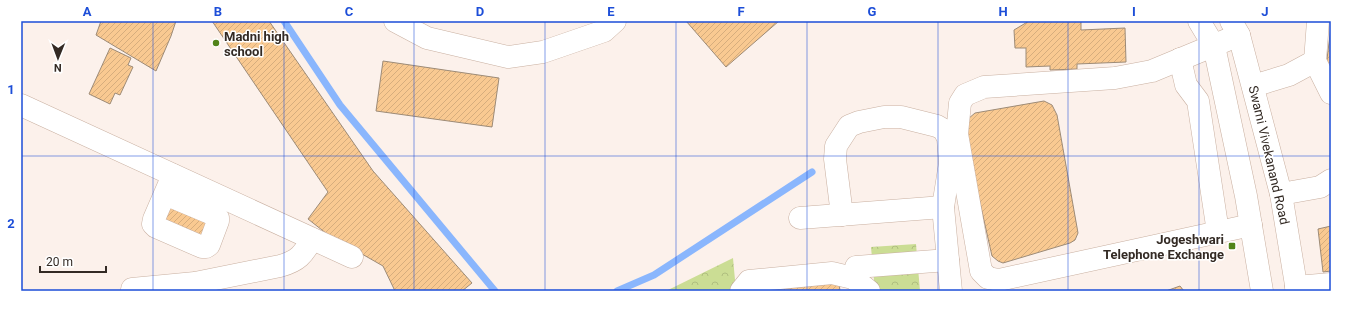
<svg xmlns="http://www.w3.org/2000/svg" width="1352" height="312" font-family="Roboto,sans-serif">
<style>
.park{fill:url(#park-crowns)}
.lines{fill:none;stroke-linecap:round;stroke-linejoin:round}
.stream{stroke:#8ab6fd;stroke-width:7}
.building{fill:url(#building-hatch);stroke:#9d8b77}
.minor-casing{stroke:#c9b0a1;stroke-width:23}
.major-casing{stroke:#c9b0a1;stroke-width:23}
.minor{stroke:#fff;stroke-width:22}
.major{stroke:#fff;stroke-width:22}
.grid{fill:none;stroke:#1d4ed8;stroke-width:1;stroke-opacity:0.55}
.poi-dot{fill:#518419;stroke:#fff;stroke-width:1.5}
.labels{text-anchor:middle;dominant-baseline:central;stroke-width:3;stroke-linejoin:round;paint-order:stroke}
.poi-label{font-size:13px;font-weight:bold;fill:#332a24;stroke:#fff;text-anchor:start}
.street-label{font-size:13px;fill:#332a24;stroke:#fff}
.neatline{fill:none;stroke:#1d4ed8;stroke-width:1.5}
.grid-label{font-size:13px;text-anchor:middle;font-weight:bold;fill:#1d4ed8}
</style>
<defs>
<pattern id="park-crowns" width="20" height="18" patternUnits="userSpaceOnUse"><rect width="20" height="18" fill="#cbdd94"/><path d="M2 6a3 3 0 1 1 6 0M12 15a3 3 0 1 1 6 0" fill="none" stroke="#afbe7f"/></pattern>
<pattern id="building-hatch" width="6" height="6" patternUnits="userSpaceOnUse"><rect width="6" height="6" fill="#f9c991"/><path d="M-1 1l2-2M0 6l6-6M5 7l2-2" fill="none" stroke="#d6ad7d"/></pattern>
</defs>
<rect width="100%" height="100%" fill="#fcf1eb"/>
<!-- park -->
<g class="park">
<polygon points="916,244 920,291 875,291 871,247"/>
<polygon points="733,258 736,291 666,291"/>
</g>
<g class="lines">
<!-- stream -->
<g class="stream">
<polyline points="284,21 340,105 495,291"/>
<polyline points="617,291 654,275 812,172"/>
</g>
</g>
<!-- building -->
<g class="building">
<polygon points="101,21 176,21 171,36 156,71 96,35"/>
<polygon points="212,21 269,21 373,171 472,283 462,291 395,291 383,266 327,234 308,219 328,192"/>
<polygon points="686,21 779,21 726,67"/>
<polygon points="1029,21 1081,21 1081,30 1125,28 1126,62 1077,64 1077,69 1050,70 1050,66 1026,67 1026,48 1015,48 1014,30"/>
<polygon points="1331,27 1331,67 1326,67"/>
<polygon points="110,48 131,58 128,65 133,67 120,95 115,93 110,104 89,94"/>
<polygon points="383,61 499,78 492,127 376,111"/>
<polygon points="1044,101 1052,105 1057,115 1078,233 1075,240 1070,243 1003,263 998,261 992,256 963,127 968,119 975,113"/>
<polygon points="168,200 214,220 204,242 158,221"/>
<polygon points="1331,226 1331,271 1323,272 1318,229"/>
<polygon points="839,283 840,291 758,291"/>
<polygon points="1180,286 1184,291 1166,291"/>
</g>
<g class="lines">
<defs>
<g id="minor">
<polyline points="395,21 427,38 508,57 543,52 604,31 615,21"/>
<polyline points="1318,21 1315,61 1331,93"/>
<polyline points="1239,35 1152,71 1115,78 984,87 965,95 960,103 957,134 981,271 988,278 999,280 1251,225"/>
<polyline points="1180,59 1186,85 1198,101 1218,232"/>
<polyline points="1253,86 1289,75 1315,61"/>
<polyline points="21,105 352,257"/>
<polyline points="165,194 215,215 218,218 218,221 209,245 206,247 202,247 156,227 153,224 154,219 173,175"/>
<polyline points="1281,194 1320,187 1331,180"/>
<polyline points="842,215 835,159 836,146 849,126 859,122 884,117 901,117 937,126 944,130 948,138 950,163 943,207 951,291"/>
<polyline points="800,218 943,207"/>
<polyline points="856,267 948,260"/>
<polyline points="1296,287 1331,284"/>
<path d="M132,289l63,-6 85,-17c18,-5 23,-11 32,-27"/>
<polyline points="741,291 749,281 832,273 853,278 869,291"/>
</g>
<g id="major">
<polyline points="1199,21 1214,46 1246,196 1262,291"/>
<polyline points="1231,21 1239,35 1281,194 1297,291"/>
</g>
</defs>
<!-- minor casing -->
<use href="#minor" class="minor-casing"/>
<!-- major casing -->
<use href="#major" class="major-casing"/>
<!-- minor -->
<use href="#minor" class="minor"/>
<!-- major -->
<use href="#major" class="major"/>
</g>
<!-- grid -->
<path class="grid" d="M153,21v270M284,21v270M414,21v270M545,21v270M676,21v270M807,21v270M938,21v270M1068,21v270M1199,21v270M21,156h1310"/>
<!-- markers -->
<g class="poi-dot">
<circle cx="216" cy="43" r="4"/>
<rect x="1228" y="242" width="8" height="8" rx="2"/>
</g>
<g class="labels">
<!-- poi labels -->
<g class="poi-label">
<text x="224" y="36">Madni high<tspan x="224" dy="15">school</tspan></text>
<text x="1224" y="239" text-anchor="end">Jogeshwari<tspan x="1224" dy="15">Telephone Exchange</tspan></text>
</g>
<!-- street labels -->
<g class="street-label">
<text transform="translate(1269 155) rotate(77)">Swami Vivekanand Road</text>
</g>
</g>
<!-- border -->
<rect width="1352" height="312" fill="none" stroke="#ffffff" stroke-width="44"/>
<!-- north arrow -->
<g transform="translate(58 58) rotate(181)" stroke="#ffffff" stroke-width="3" paint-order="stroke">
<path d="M0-3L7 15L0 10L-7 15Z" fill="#332a24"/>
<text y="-6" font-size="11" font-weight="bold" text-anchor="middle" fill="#332a24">N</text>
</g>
<!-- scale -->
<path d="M40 266v6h66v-6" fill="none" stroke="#332a24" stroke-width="2"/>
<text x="46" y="266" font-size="12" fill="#332a24" stroke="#ffffff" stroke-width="3" paint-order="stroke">20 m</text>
<rect x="22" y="22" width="1308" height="268" class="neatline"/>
<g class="grid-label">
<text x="87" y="16">A</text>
<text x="218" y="16">B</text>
<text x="349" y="16">C</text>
<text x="480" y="16">D</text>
<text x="611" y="16">E</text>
<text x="741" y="16">F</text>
<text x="872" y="16">G</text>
<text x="1003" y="16">H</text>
<text x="1134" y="16">I</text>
<text x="1265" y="16">J</text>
<text x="11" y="94">1</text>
<text x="11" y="228">2</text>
</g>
</svg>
